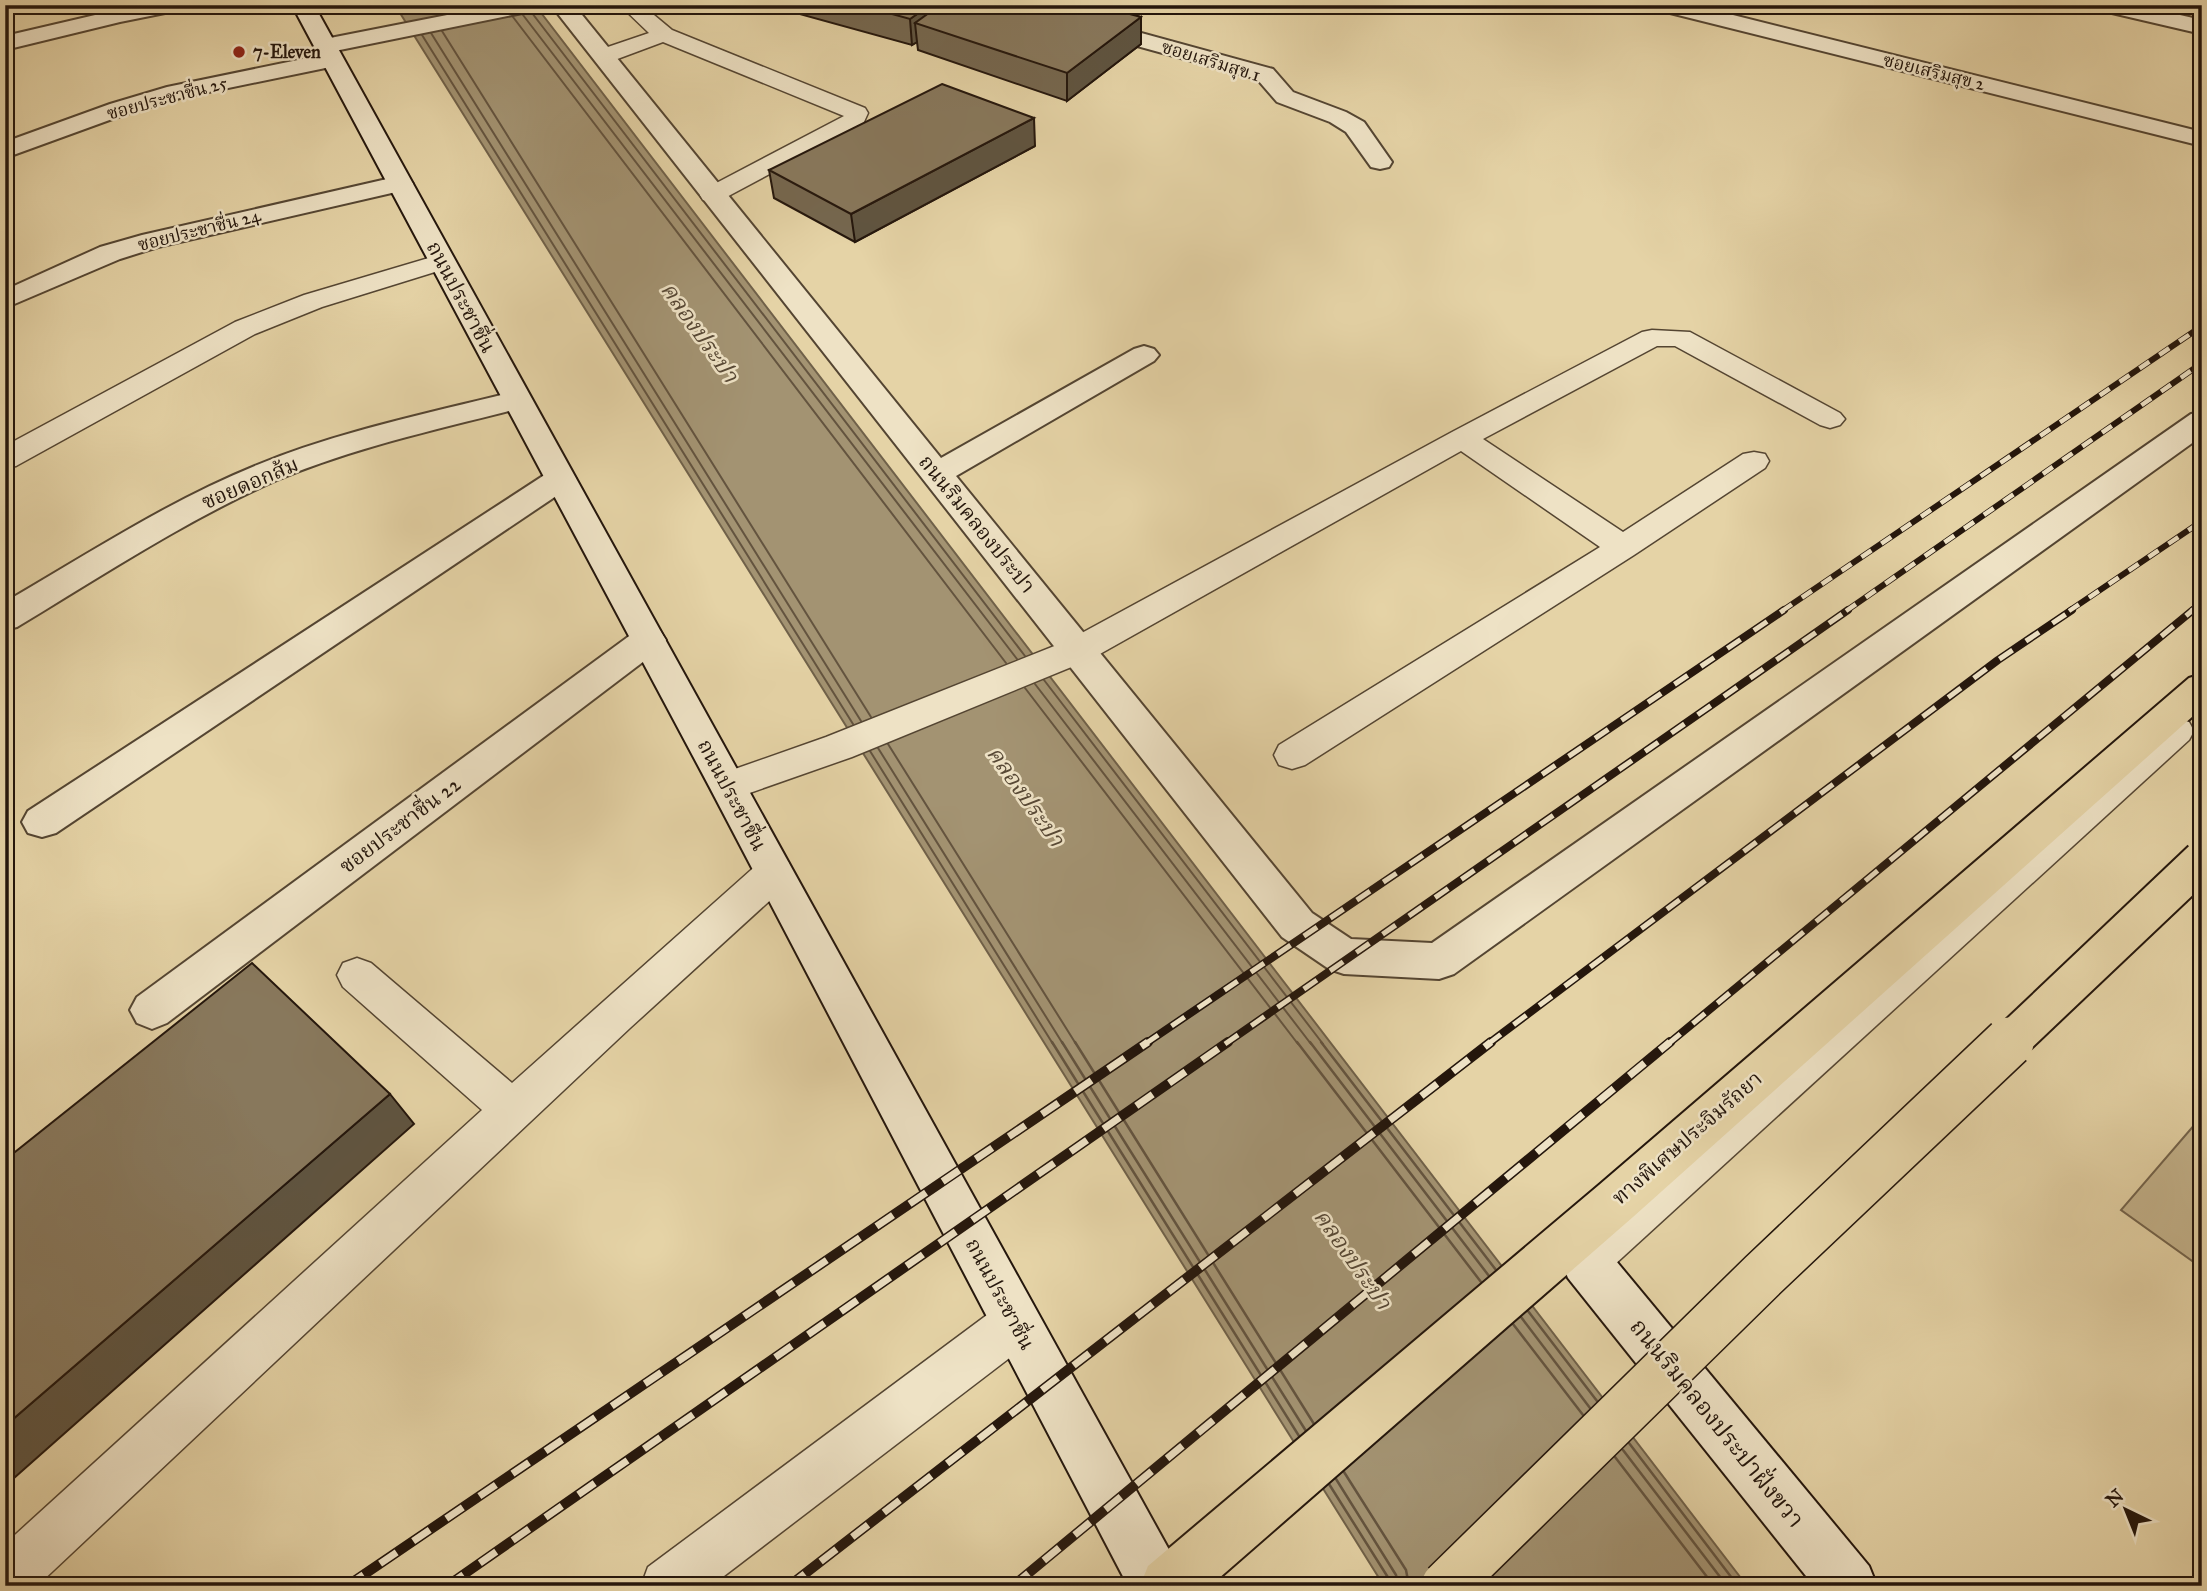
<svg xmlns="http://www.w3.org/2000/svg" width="2207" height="1591" font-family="'IM FELL Great Primer','Noto Serif Thai',serif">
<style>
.green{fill:#c4b38c;stroke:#74644c;stroke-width:2}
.water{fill:#a39372;stroke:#706149;stroke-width:2}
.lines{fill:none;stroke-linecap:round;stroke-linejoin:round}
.shore-far1{stroke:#64543f;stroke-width:2}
.shore{stroke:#64543f;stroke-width:2.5}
.lane-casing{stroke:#544532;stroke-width:3}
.street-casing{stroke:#544532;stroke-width:4}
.secondary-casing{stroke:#24160c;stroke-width:4}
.highway-casing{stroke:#24160c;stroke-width:4}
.lane{fill:#eee2c5;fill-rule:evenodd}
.street{fill:#eee2c5;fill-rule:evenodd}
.secondary{fill:#eee2c5;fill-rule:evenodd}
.highway{fill:#e5d3a6;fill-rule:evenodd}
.rail-far2-casing{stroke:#24160c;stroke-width:6}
.rail-far1-casing{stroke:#24160c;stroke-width:8}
.rail-casing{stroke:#24160c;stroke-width:10}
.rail-far2{stroke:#eee2c5;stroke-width:4.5;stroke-dasharray:12;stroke-linecap:butt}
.rail-far1{stroke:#eee2c5;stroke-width:5;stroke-dasharray:16;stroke-linecap:butt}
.rail{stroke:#eee2c5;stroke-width:7;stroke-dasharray:20;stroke-linecap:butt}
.highway-bridge-far1-casing{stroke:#24160c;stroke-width:42;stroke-linecap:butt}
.highway-bridge-casing{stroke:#24160c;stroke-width:52;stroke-linecap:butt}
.highway-bridge-far1{stroke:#e5d3a6;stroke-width:38}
.highway-bridge{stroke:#e5d3a6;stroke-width:49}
.wall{fill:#75674f;stroke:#24160c;stroke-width:2}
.shaded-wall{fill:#5f5440;stroke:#24160c;stroke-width:2}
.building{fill:#88785c;stroke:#24160c;stroke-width:2}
.poi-dot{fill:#8f2418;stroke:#eee2c5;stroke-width:2.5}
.labels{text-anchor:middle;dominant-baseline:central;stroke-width:5;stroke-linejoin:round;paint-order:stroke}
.far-poi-label{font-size:18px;font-weight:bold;fill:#24160c;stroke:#eee2c5;text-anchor:start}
.far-street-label{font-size:18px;fill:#24160c;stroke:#eee2c5}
.street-label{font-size:21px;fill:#24160c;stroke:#eee2c5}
.water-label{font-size:23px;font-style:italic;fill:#574835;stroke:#eee2c5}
.near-street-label{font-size:24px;fill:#24160c;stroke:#eee2c5}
</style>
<rect width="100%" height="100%" fill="#e5d3a6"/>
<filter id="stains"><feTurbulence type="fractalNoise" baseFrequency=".00286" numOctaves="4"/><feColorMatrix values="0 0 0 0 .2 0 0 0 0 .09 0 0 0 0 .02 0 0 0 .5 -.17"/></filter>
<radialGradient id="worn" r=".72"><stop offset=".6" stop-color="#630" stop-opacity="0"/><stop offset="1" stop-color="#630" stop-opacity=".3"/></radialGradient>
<!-- green -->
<polygon class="green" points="2202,1116 2202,1268 2121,1210"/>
<!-- water -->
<polygon class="water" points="395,5 535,5 1747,1586 1384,1586"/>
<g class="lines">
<!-- shore-far1 -->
<g class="shore-far1">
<polyline points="532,13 1025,656"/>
<polyline points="523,15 1017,659"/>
<polyline points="513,17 1006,663"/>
<polyline points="442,31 871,717"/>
<polyline points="431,33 861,721"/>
<polyline points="422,35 853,724"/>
<polyline points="1044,680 1323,1044"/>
<polyline points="1035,684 1311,1044"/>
<polyline points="1025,688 1298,1044"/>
<polyline points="888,744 1076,1044"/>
<polyline points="878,748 1063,1044"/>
<polyline points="870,751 1053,1044"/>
</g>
<!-- shore -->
<g class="shore">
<polyline points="1052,1042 1299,1436"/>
<polyline points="1062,1042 1306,1431"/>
<polyline points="1075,1042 1314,1424"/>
<polyline points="1297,1042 1481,1282"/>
<polyline points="1310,1042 1489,1276"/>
<polyline points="1321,1042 1496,1270"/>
<polyline points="1528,1311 1597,1401"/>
<polyline points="1521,1317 1590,1408"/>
<polyline points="1513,1324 1583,1415"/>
<polyline points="1629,1443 1738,1586"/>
<polyline points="1623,1450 1727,1586"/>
<polyline points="1615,1457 1714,1586"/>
<polyline points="1344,1472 1406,1570 1409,1586"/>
<polyline points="1336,1479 1396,1575 1399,1586"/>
<polyline points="1329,1484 1389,1579 1390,1586"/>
</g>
<defs>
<g id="lane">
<polygon points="626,5 642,5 672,30 865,108 868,113 863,124 721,200 712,202 703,200 700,195 703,190 844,116 663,42 612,61 596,61 593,56 596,51 649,33 624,9"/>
<polygon points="442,254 451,257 455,262 451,267 322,307 255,334 16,466 5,468 5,446 235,322 304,295"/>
<polygon points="1652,330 1690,332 1840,413 1845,419 1840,425 1830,428 1820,425 1675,346 1657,346 1483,439 1623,532 1743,454 1754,452 1765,454 1769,461 1765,468 1634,555 1305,765 1292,769 1279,765 1274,755 1279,745 1600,547 1461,451 1091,659 852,757 741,796 728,800 715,796 710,786 715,776 826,737 1067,641 1452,432 1642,332"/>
<polygon points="2176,718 2189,722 2194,731 2189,740 1601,1277 1585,1284 1569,1277 1562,1261 1569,1245 2163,722"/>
<polygon points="774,857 788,862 793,873 788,884 630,1028 37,1586 5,1586 5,1544 482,1110 343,987 337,975 343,963 357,958 371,963 512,1083 760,862"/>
<polygon points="1016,1299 1033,1306 1040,1323 1033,1340 711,1586 641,1586 648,1567 999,1306"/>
</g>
<g id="street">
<polygon points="138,5 186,5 183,10 175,11 120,22 5,50 5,36"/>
<polygon points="498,5 543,5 540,10 532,11 325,53 317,51 314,46 317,41 325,39"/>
<polygon points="551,5 574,5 941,458 1134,349 1144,346 1154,349 1159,355 1154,361 956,476 1312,913 1351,939 1432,943 2191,414 2202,412 2202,436 1454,974 1439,979 1344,974 1329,969 1282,937"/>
<polygon points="1003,5 1039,5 1273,69 1293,92 1346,112 1364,122 1392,162 1389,167 1380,169 1371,167 1346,132 1330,122 1277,102 1257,79 1006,10"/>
<polygon points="1655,5 1693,5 2202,132 2202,146 1658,10"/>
<polygon points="2096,5 2136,5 2202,20 2202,34 2099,10"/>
<polygon points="332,53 340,55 343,60 340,65 180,98 126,114 5,158 5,142 110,104 167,87"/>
<polygon points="400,176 409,179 413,184 409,189 158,247 120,259 5,308 5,290 100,247 142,235"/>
<path d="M517,391l11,3 4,6 -4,6c-84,22 -171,40 -251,74 -91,40 -175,96 -260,147l-12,3v-28c83,-48 163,-101 252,-137 83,-34 173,-52 260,-74z"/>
<polygon points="560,469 571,472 576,479 571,486 56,833 42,837 28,833 22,822 28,811 549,472"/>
<polygon points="648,628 660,631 666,640 660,649 167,1023 152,1029 137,1023 130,1010 137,997 636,631"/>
</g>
<g id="secondary">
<polygon points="292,5 314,5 1178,1566 1186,1586 1128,1586 709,786"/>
<polygon points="1585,1237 1602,1244 1869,1566 1877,1586 1814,1586 1568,1278 1561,1261 1568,1244"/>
</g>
<polygon id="highway" points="2202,674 2202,708 1633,1217 1210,1586 1140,1586 1148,1566 1599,1185 2189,678"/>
</defs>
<!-- lane casing -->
<use href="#lane" class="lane-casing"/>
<!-- street casing -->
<use href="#street" class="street-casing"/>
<!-- secondary casing -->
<use href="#secondary" class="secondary-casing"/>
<!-- highway casing -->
<use href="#highway" class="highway-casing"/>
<!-- lane -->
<use href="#lane" class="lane"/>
<!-- street -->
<use href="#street" class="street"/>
<!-- secondary -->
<use href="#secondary" class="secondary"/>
<!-- highway -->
<use href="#highway" class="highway"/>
<defs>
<g id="rail-far2">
<polyline points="1782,611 2202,326"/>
<polyline points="1846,611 2202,363"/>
<polyline points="2069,611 2202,521"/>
<polyline points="2191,611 2202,602"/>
</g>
<g id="rail-far1">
<polyline points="1145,1044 1784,610"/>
<polyline points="1225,1044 1848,610"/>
<polyline points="1488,1044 1998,660 2072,610"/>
<polyline points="1668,1044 2193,610"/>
</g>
<g id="rail">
<polyline points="347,1586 1148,1042"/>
<polyline points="447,1586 1228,1042"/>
<polyline points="789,1586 1491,1042"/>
<polyline points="1013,1586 1670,1042"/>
</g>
</defs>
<!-- rail-far2 casing -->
<use href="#rail-far2" class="rail-far2-casing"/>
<!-- rail-far1 casing -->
<use href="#rail-far1" class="rail-far1-casing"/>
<!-- rail casing -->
<use href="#rail" class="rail-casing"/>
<!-- rail-far2 -->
<use href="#rail-far2" class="rail-far2"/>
<!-- rail-far1 -->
<use href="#rail-far1" class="rail-far1"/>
<!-- rail -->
<use href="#rail" class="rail"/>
<defs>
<polyline id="highway-bridge-far1" points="2008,1044 2202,860"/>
<polyline id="highway-bridge" points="1446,1586 1763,1275 2009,1042"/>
</defs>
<!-- highway-bridge-far1 casing -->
<use href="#highway-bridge-far1" class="highway-bridge-far1-casing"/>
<!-- highway-bridge casing -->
<use href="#highway-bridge" class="highway-bridge-casing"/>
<!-- highway-bridge-far1 -->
<use href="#highway-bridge-far1" class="highway-bridge-far1"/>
<!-- highway-bridge -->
<use href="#highway-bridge" class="highway-bridge"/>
</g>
<!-- wall -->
<g class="wall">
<polygon points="777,5 1096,5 1141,17 1141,44 1067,101 918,50 917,42 912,45 785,10 784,7"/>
<polygon points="1035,146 855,242 774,198 769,170"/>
</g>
<!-- shaded-wall -->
<g class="shaded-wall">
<polygon points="930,5 970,5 915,23 917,42 912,45 910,19"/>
<polygon points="1141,17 1141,44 1067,101 1067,73"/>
<polygon points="1034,118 1035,146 855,242 851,214"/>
<polygon points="390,1094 414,1124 5,1486 5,1426"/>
</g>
<!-- building -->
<g class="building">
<polygon points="859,5 930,5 910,19"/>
<polygon points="940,5 1096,5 1141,17 1067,73 915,23"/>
<polygon points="942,84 1034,118 851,214 769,170"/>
<polygon points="252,963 390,1094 5,1426 5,1160"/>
</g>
<!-- markers -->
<circle class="poi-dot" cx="239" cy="52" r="7"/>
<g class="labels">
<!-- far-poi labels -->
<g class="far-poi-label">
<text x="253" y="52">7-Eleven</text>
</g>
<!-- far-street labels -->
<g class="far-street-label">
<text transform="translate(1211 61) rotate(17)">ซอยเสริมสุข 1</text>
<text transform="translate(1934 72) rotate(14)">ซอยเสริมสุข 2</text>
<text transform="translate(167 98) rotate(-15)">ซอยประชาชื่น 25</text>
<text transform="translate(199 230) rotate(-14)">ซอยประชาชื่น 24</text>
</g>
<!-- street labels -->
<g class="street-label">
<text transform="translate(461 297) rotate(62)">ถนนประชาชื่น</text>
<text transform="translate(250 483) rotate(-23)">ซอยดอกส้ม</text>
<text transform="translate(977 524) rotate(51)">ถนนริมคลองประปา</text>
<text transform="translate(732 795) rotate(62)">ถนนประชาชื่น</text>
<text transform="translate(400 825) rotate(-37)">ซอยประชาชื่น 22</text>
<text transform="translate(1687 1138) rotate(-41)">ทางพิเศษประจิมรัถยา</text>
<text transform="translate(1000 1294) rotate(62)">ถนนประชาชื่น</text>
</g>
<!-- water labels -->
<g class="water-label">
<text transform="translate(700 332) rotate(55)">คลองประปา</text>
<text transform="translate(1026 796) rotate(55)">คลองประปา</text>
<text transform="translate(1353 1259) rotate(55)">คลองประปา</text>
</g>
<!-- near-street labels -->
<g class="near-street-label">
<text transform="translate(1717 1423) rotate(51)">ถนนริมคลองประปาฝั่งขวา</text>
</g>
</g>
<!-- margin -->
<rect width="2207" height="1591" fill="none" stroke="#e5d3a6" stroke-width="28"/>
<rect x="7" y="7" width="2193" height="1577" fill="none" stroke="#24160c" stroke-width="3.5"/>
<rect x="14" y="14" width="2179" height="1563" fill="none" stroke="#24160c" stroke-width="2"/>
<!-- north arrow -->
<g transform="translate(2126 1510) rotate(317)" stroke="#eee2c5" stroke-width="5" paint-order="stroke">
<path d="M0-5L12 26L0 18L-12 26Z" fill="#24160c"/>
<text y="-10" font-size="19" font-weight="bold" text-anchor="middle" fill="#24160c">N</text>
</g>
<rect width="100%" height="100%" filter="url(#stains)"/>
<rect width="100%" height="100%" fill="url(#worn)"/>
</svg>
